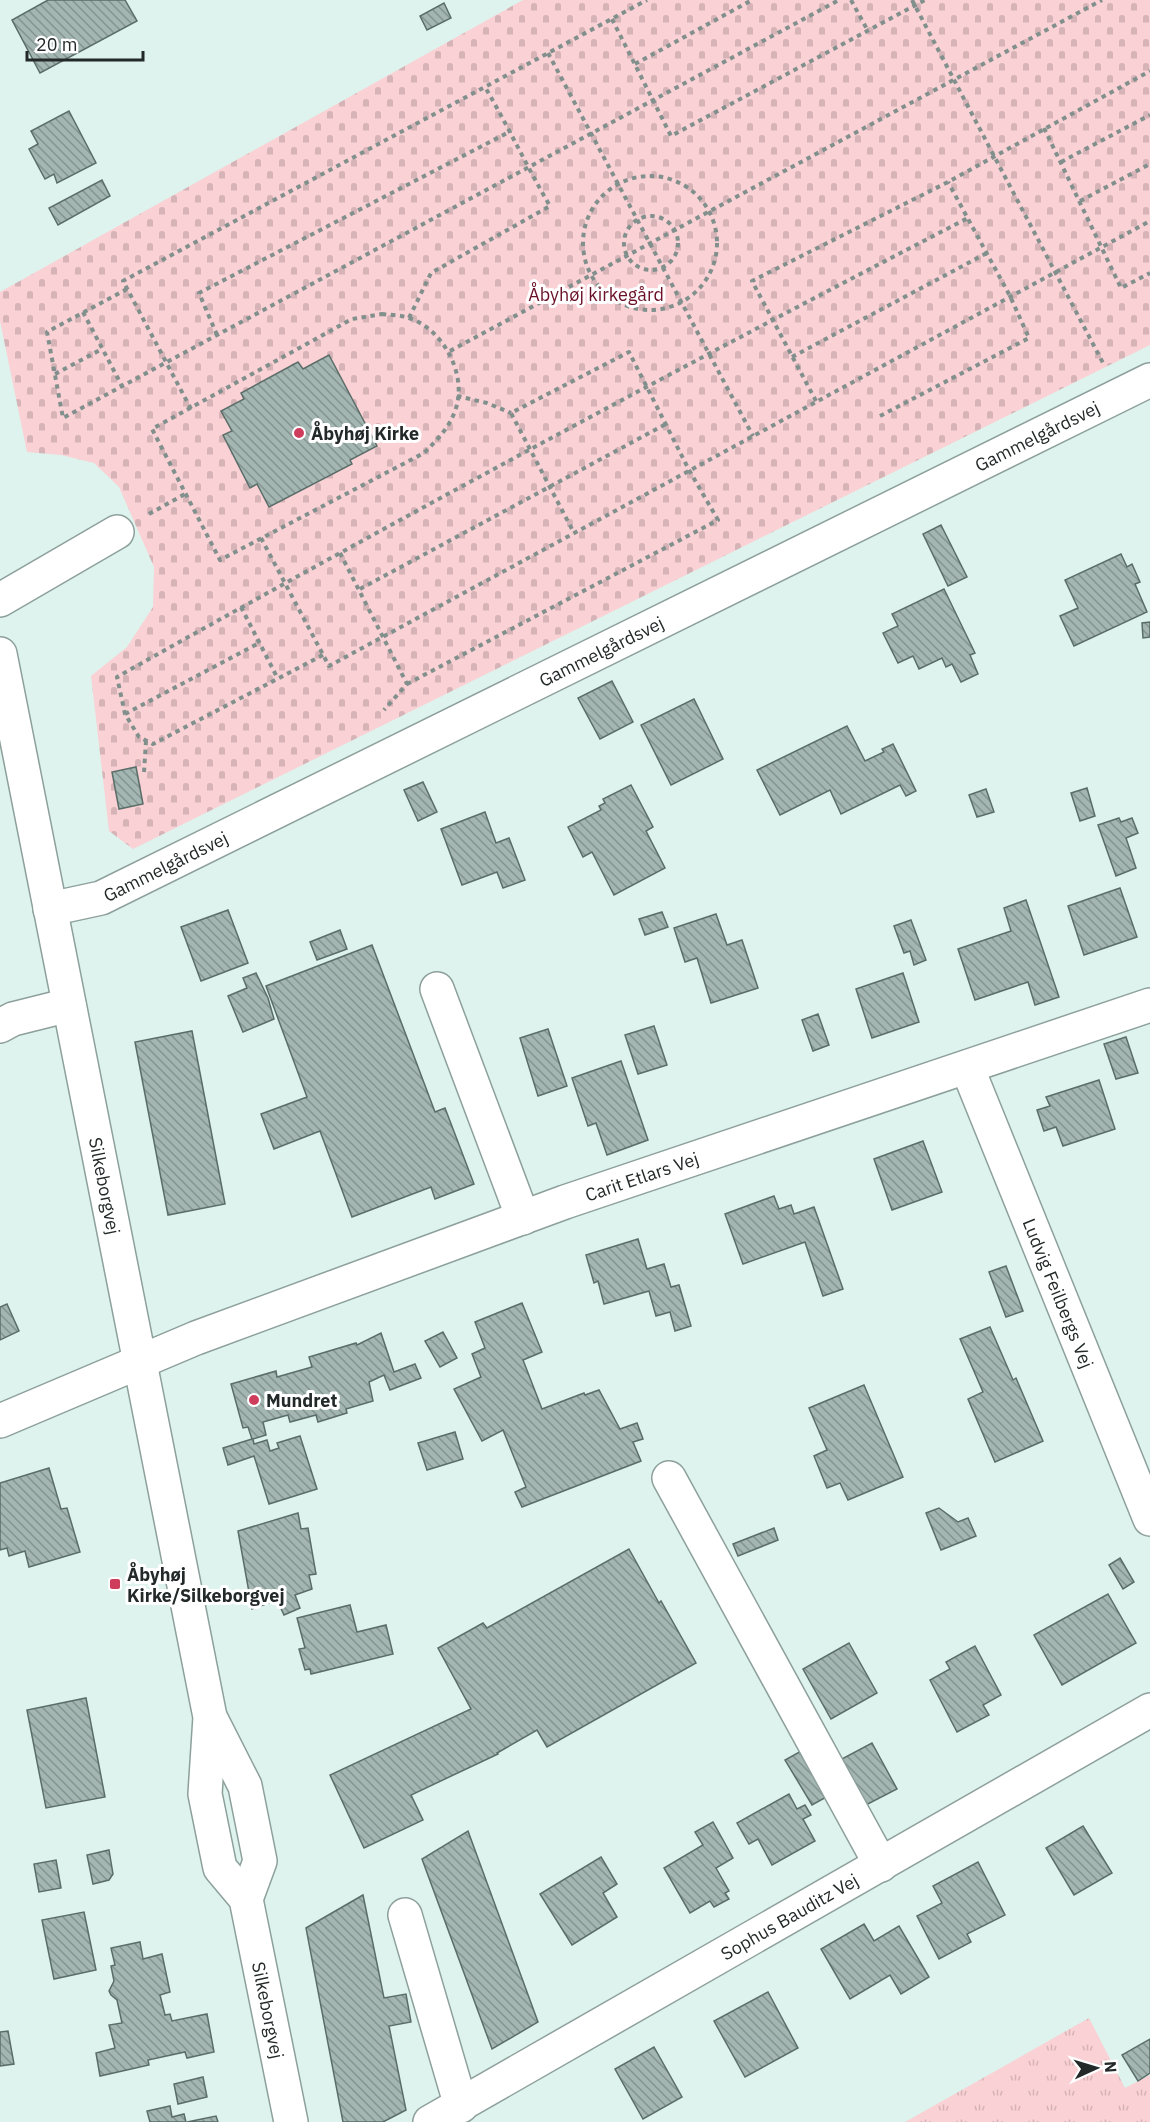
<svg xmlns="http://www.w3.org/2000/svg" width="1150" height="2122" font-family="'IBM Plex Sans',sans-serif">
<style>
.cemetery{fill:url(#cemetery-stones)}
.park{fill:url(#park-tufts)}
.building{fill:url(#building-back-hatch);stroke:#5b6d69;stroke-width:1.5}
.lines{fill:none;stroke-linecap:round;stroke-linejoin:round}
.minor-casing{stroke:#8da09c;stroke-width:36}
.path{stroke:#82908d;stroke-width:4;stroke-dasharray:4.5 4.5;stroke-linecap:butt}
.minor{stroke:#fff;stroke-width:33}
.poi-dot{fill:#ce3e5c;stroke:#fff;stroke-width:2}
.labels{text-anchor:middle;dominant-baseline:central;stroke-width:6;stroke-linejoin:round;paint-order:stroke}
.park-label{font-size:18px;fill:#690f26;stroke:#fff}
.poi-label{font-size:18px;font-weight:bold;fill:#222928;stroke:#fff;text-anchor:start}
.street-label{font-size:18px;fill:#222928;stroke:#fff}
</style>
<defs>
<pattern id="cemetery-stones" width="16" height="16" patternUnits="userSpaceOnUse" patternTransform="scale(1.5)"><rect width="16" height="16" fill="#fad1d4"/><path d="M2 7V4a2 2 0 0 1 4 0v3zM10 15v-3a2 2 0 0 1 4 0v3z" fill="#d6b3b6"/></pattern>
<pattern id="park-tufts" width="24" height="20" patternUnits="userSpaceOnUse" patternTransform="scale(1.5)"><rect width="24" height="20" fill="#fad1d4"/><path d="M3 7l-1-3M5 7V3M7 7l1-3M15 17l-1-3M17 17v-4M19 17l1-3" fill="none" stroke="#d6b3b6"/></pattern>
<pattern id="building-back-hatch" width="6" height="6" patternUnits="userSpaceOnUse" patternTransform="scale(1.5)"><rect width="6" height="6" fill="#a3b6b2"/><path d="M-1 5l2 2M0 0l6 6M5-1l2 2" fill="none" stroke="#849491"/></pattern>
</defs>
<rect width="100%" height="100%" fill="#def3ee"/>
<!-- cemetery -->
<polygon class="cemetery" points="523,0 1150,0 1150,345 133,849 109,831 91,676 127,647 153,607 154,567 119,487 94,463 61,455 27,452 0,321 0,292"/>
<!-- park -->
<polygon class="park" points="1089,2018 1125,2088 1150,2075 1150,2122 905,2122"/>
<!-- building -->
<g class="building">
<polygon points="48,0 125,0 137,21 40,73 12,20"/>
<polygon points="444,3 451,18 427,30 420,16"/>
<polygon points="69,111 96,163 57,183 54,174 45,179 29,149 38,144 31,131"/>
<polygon points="102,180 110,196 58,225 49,208"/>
<polygon points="329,355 377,446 350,460 352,464 269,507 257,484 250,488 223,435 232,431 221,411 244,399 241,393 298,362 303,369"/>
<polygon points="941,525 967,577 948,586 923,534"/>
<polygon points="1121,554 1127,567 1132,564 1140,582 1135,584 1147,612 1074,646 1060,616 1078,608 1065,580"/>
<polygon points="944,589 975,653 970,655 978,674 961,682 952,664 946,667 942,658 919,669 913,656 898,663 883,633 898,626 892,614"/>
<polygon points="1150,622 1150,637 1143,638 1142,623"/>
<polygon points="612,681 633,722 600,739 578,698"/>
<polygon points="694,699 723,759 671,785 641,725"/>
<polygon points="847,726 865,761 884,752 882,749 893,744 916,791 906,796 900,785 841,814 830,790 780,815 757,770"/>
<polygon points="136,767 143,804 119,809 112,772"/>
<polygon points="423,782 437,812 418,821 404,790"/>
<polygon points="631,785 653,827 646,831 665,868 614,895 592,852 583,857 568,827 601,810 599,806 605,803 603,799"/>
<polygon points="1087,788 1095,816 1080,821 1071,793"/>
<polygon points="986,789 994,812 977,817 969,795"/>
<polygon points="485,812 496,843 509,838 525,880 503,888 497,872 462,885 441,829"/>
<polygon points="1119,818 1121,822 1132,818 1138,833 1126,838 1136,868 1116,876 1098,825"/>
<polygon points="1120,888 1137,937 1084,955 1068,906"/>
<polygon points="1026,900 1059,997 1035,1005 1028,982 975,1000 958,949 1011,931 1004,908"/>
<polygon points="228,910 248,963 201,981 181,927"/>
<polygon points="662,912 668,927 645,935 639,919"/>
<polygon points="716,914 727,945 742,940 758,988 711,1003 697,958 685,962 674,928"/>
<polygon points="911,920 926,960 914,965 910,951 904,953 894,926"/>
<polygon points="340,930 347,949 317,960 310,942"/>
<polygon points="372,945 435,1112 445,1108 474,1184 435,1199 431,1187 352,1217 320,1131 274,1149 261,1114 307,1097 266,986"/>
<polygon points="256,973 268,998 274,1019 243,1032 228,996 247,988 243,978"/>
<polygon points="903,973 919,1022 872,1038 856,989"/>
<polygon points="818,1014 829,1045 813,1051 802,1020"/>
<polygon points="654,1026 667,1065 638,1074 625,1035"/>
<polygon points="548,1029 567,1086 538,1096 520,1038"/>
<polygon points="192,1031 225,1204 168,1215 135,1042"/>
<polygon points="1126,1037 1138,1073 1116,1079 1104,1044"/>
<polygon points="621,1061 648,1140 607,1155 596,1123 588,1126 572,1078"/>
<polygon points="1099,1080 1115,1129 1063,1146 1056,1127 1044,1131 1037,1110 1050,1106 1046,1097"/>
<polygon points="923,1141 942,1192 892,1210 874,1159"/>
<polygon points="774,1196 779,1209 791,1205 794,1214 814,1207 843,1289 823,1296 805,1242 743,1264 725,1214"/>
<polygon points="638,1239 647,1269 664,1264 671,1287 679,1285 691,1326 675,1331 670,1312 656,1316 649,1291 604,1304 598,1281 594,1283 586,1255"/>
<polygon points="1006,1266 1023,1311 1006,1317 989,1272"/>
<polygon points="522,1303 542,1352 523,1360 542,1409 584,1393 585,1395 599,1390 620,1429 637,1423 643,1439 633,1442 641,1461 522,1507 515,1492 526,1487 503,1430 482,1441 454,1389 481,1377 472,1354 485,1348 475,1322"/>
<polygon points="7,1304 19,1331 0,1340 0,1307"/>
<polygon points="990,1327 1013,1380 1016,1378 1043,1441 995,1462 968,1399 983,1392 960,1339"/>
<polygon points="443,1332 457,1358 440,1367 425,1341"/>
<polygon points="381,1333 394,1372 415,1364 421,1378 390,1390 384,1375 369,1382 373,1401 346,1409 347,1413 318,1422 316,1415 290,1422 288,1415 263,1422 266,1435 253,1439 254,1444 267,1440 270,1451 279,1448 277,1443 300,1436 317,1489 269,1504 254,1456 228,1465 223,1448 252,1439 248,1427 243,1428 231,1384 276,1371 277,1377 312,1367 309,1357 356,1343 357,1345"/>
<polygon points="864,1385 903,1477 848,1500 840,1483 827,1488 814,1456 827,1450 809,1408"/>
<polygon points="455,1432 463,1459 427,1470 418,1443"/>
<polygon points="49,1468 61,1509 67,1508 80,1552 29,1567 25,1551 9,1556 7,1548 0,1550 0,1483"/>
<polygon points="939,1508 958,1522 968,1518 976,1536 941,1550 926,1513"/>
<polygon points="298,1513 301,1529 308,1528 316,1574 309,1575 312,1589 295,1595 300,1608 284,1615 277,1600 252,1609 238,1531"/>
<polygon points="774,1528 778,1540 738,1556 733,1544"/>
<polygon points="629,1549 659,1603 661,1601 696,1663 547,1747 537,1730 497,1753 498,1754 411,1795 423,1820 364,1848 330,1775 471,1709 438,1648 483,1623 487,1628"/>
<polygon points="1120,1558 1134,1582 1123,1589 1109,1565"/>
<polygon points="1108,1594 1136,1643 1062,1685 1034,1635"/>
<polygon points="350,1605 357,1632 386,1625 393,1654 311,1674 310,1669 305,1670 299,1649 305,1648 297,1618"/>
<polygon points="849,1643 877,1693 831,1719 803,1669"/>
<polygon points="975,1646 1001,1695 983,1705 989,1715 957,1732 930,1680 950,1669 946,1662"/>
<polygon points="86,1698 105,1797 46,1808 27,1710"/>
<polygon points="872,1743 897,1789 862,1807 838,1761"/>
<polygon points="803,1750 830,1795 812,1805 785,1760"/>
<polygon points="789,1794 797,1809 805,1805 811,1815 803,1819 815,1841 772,1865 758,1839 749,1844 737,1823"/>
<polygon points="713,1822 733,1858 716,1868 729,1891 725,1893 729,1899 714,1907 710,1901 690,1913 664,1868 703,1845 695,1832"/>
<polygon points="1083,1826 1112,1873 1074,1895 1046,1848"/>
<polygon points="468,1831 538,2022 492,2049 422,1859"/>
<polygon points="109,1850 113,1874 109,1880 93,1884 87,1855"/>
<polygon points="601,1857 617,1884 603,1893 617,1917 572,1945 540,1894"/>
<polygon points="56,1860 61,1888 39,1892 34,1864"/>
<polygon points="978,1862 1005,1915 967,1934 971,1942 939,1959 917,1916 942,1903 933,1886"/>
<polygon points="363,1895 384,1998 406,1994 411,2022 389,2026 406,2110 383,2122 343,2122 306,1928"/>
<polygon points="84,1912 96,1970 54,1979 42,1920"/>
<polygon points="864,1924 874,1941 899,1926 929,1977 901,1994 890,1975 850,1999 821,1949"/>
<polygon points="140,1942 143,1959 162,1954 170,1992 160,1995 165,2015 170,2014 172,2021 207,2014 214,2052 187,2058 185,2052 148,2060 149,2065 100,2076 96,2053 115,2048 109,2025 122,2023 117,2000 111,1995 109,1991 114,1981 111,1966 115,1965 111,1948"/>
<polygon points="768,1992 798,2048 745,2077 714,2021"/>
<polygon points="8,2031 14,2064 0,2066 0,2032"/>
<polygon points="1150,2039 1150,2073 1138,2081 1122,2055"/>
<polygon points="654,2047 682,2097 643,2119 615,2069"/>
<polygon points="203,2077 207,2097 178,2104 174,2084"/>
<polygon points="170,2106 172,2117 184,2114 186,2122 150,2122 147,2111"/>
<polygon points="216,2116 218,2122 187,2122"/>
</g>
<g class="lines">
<defs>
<g id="minor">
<polyline points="0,600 117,532"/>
<path id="s1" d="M0,654l210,1063 -5,77 15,74 26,31 45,223"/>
<path id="s2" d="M50,909l51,-11 1049,-518"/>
<polyline points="437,989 523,1218"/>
<polyline points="0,1026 13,1019 69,1005"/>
<path id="s3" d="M967,1067l183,452"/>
<path id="s4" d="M0,1421l196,-83 369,-136 585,-197"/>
<polyline points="669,1478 881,1865"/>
<polyline points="211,1719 245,1786 260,1861 246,1899"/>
<polyline points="405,1915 461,2106"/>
<path id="s5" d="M430,2122l720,-412"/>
</g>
</defs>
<!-- minor casing -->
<use href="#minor" class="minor-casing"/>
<!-- path -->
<g class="path">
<polyline points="851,0 868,31"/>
<polyline points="912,0 1103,363"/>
<polyline points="612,19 671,136 925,0"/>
<polyline points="548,53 753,436"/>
<polyline points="635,64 752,0"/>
<polyline points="1044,128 1121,288 1150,273"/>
<polyline points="1061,162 1150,115"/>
<circle cx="650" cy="243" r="67"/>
<polyline points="1080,201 1150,164"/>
<circle cx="651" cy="243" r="27"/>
<polyline points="127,289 47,332 63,418 839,0"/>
<polyline points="83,312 122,386"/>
<path d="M382,314c8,1 19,1 27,4 34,11 58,56 47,90 -6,19 -18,31 -32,45l-204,107 -68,-131 200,-110z"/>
<path d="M409,318l22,-45 119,-67c-23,-39 -42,-80 -65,-119"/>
<polyline points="217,335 199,293 511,131"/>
<polyline points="450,351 1102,0"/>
<polyline points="792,357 987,253"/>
<polyline points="55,374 102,349"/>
<polyline points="457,396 487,403 511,413"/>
<polyline points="816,401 752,281 948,182 1150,71"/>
<polyline points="191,409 123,281 647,0"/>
<polyline points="880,416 1029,338 1010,296 948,182"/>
<polyline points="149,514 185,494"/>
<polyline points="261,538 329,666 1150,221"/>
<polyline points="340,553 407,684 384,710"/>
<polyline points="360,589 666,424"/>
<polyline points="241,607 278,679"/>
<path d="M323,655l-170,89 -14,-7 -14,-23 -8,-37c281,-158 565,-311 851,-459"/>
<polyline points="407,684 718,520 689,470 629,352 511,413 574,533"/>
<polyline points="125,714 259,643"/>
<polyline points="144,772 146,741"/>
</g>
<!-- minor -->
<use href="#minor" class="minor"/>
</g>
<!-- markers -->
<g class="poi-dot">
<circle cx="299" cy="433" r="6"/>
<circle cx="254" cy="1400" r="6"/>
<rect x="109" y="1578" width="12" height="12" rx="3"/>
</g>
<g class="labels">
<!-- park labels -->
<g class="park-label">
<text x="596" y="294">Åbyhøj kirkegård</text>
</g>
<!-- poi labels -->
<g class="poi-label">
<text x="311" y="433">Åbyhøj Kirke</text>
<text x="266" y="1400">Mundret</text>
<text x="127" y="1574">Åbyhøj<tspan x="127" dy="21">Kirke/Silkeborgvej</tspan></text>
</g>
<!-- street labels -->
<g class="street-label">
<text stroke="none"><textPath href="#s2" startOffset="1096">Gammelgårdsvej</textPath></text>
<text stroke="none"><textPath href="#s2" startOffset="610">Gammelgårdsvej</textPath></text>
<text stroke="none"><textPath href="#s2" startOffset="124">Gammelgårdsvej</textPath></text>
<text stroke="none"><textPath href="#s4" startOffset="687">Carit Etlars Vej</textPath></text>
<text stroke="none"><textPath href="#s1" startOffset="542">Silkeborgvej</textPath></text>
<text stroke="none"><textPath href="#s3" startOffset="244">Ludvig Feilbergs Vej</textPath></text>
<text stroke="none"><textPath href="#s5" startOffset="414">Sophus Bauditz Vej</textPath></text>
<text stroke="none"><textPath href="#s1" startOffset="1390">Silkeborgvej</textPath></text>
</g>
</g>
<!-- north arrow -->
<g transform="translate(1096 2068) rotate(86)" stroke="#ffffff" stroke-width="4.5" paint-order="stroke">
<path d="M0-4.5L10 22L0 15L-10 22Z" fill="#222928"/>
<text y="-9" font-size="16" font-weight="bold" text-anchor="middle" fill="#222928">N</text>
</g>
<!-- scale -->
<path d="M27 51v9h116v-9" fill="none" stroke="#222928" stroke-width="3"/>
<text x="36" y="51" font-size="18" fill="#222928" stroke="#ffffff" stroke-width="4.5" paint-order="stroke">20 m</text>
</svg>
